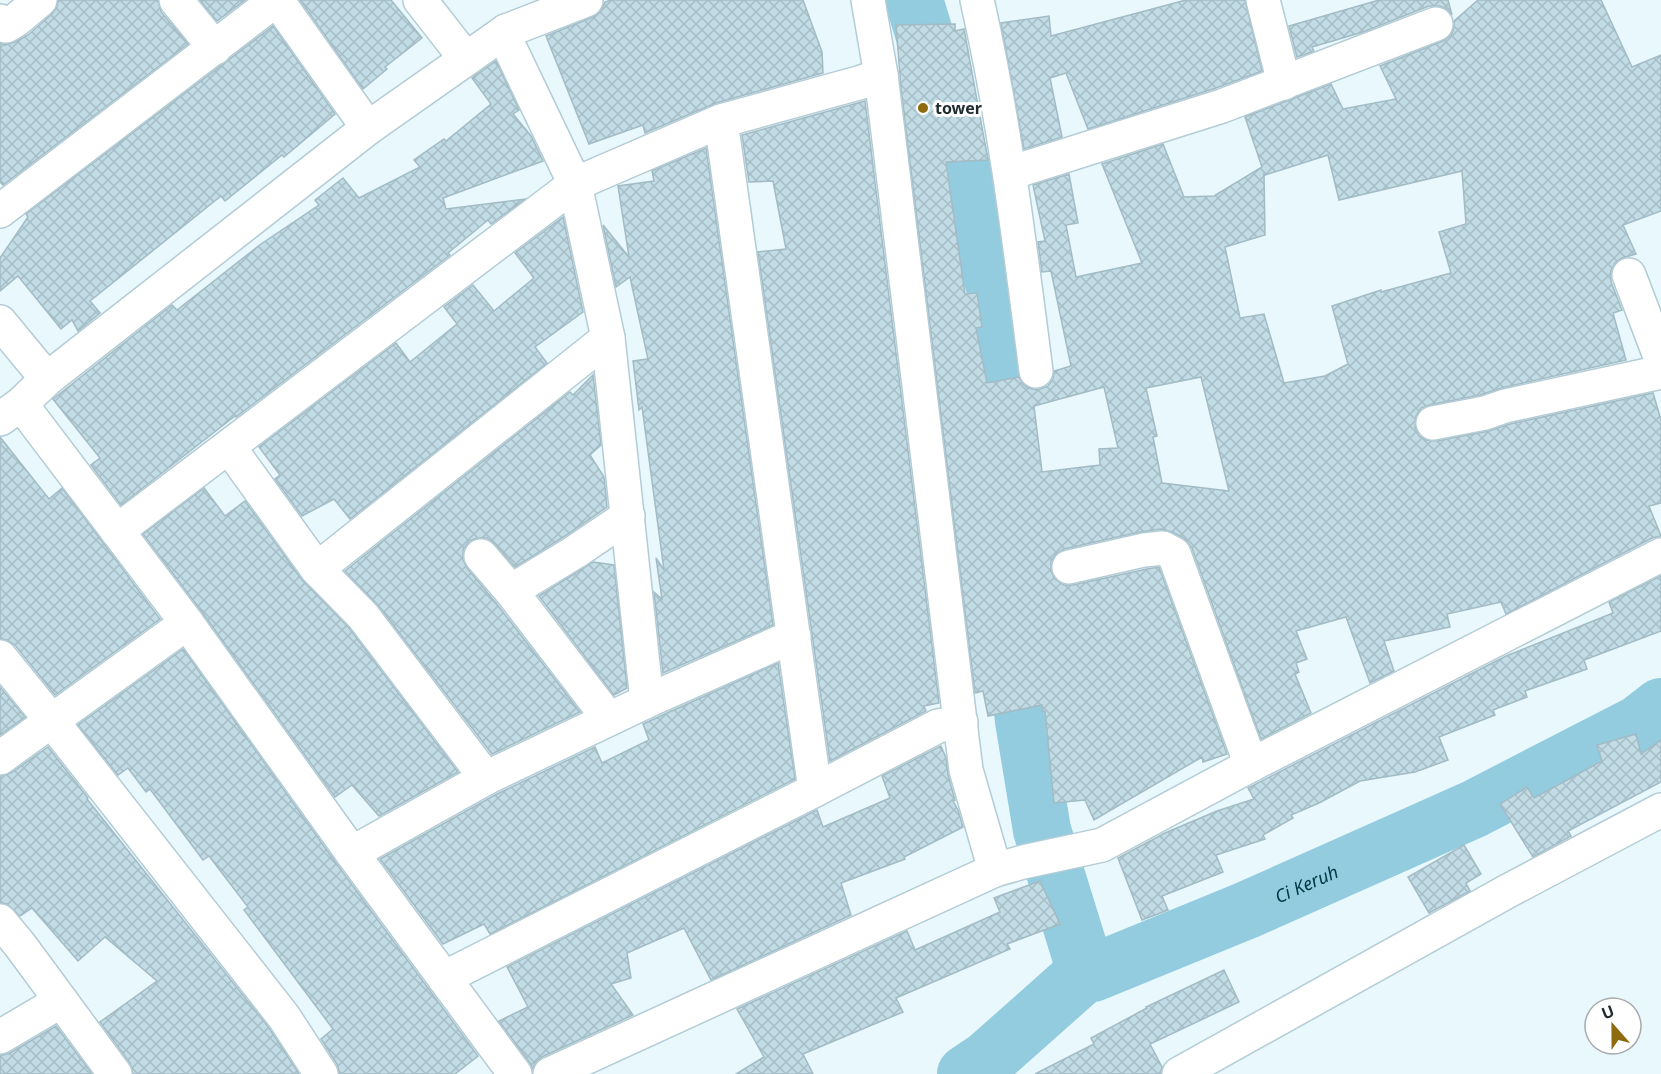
<svg xmlns="http://www.w3.org/2000/svg" width="1661" height="1074" font-family="'Noto Sans',sans-serif">
<style>
.lines{fill:none;stroke-linecap:round;stroke-linejoin:round}
.river{stroke:#93ccdf;stroke-width:58}
.building{fill:url(#building-cross-hatch);stroke:#a2bbc4;stroke-width:1.5;fill-rule:evenodd}
.minor-casing{stroke:#b3ccd5;stroke-width:36}
.minor{stroke:#fff;stroke-width:33}
.poi-dot{fill:#8f6b10;stroke:#fff;stroke-width:2}
.labels{text-anchor:middle;dominant-baseline:central;stroke-width:6;stroke-linejoin:round;paint-order:stroke}
.poi-label{font-size:16px;font-weight:bold;fill:#222c2f;stroke:#fff;text-anchor:start}
.water-label{font-size:18px;font-style:italic;fill:#003543;stroke:#fff}
</style>
<defs>
<pattern id="building-cross-hatch" width="8" height="8" patternUnits="userSpaceOnUse" patternTransform="scale(1.5)"><rect width="8" height="8" fill="#c2dce5"/><path d="M0 0l8 8M0 8l8-8" fill="none" stroke="#a6bdc5"/></pattern>
</defs>
<rect width="100%" height="100%" fill="#e8f8fd"/>
<g class="lines">
<!-- river -->
<g class="river">
<polyline points="914,0 951,122 970,207 997,293 1004,460"/>
<polyline points="1014,629 1024,721 1042,830 1086,972"/>
<path id="s1" d="M966,1074l21,-14 99,-88 7,1 154,-63 227,-101 165,-85 22,-17"/>
</g>
</g>
<!-- building -->
<g class="building">
<polygon points="58,0 158,0 161,12 188,44 3,185 0,182 0,43 5,45 15,42 28,35 52,14 57,7"/>
<polygon points="200,0 245,0 217,21"/>
<polygon points="300,0 391,0 422,38 385,67 387,69 363,89"/>
<polygon points="611,0 803,0 822,52 823,73 716,103 645,133 643,125 589,144 546,36 593,17 601,11 605,2"/>
<polygon points="1186,0 1245,0 1262,71 1216,88 1088,129 1066,73 1050,78 1062,137 1024,149 1001,23 1049,16 1051,36"/>
<polygon points="1379,0 1448,0 1452,15 1447,9 1440,6 1429,6 1363,32 1312,47 1314,51 1297,57 1289,26"/>
<path d="M1478,0h123l31,67 29,-12v156l-38,14 13,29 -14,4 -7,5 -4,8v11l11,28 -9,3 13,47 -125,28 -21,7 -51,10 -8,3 -5,8 -1,11 4,9 7,4 11,1 52,-10 21,-7 143,-31 8,27v83l-12,3 12,30 -9,2 -146,76 -5,-12 -54,12 3,13 -66,14 10,30 -24,12 -24,-66 -50,14 11,28 -11,4 3,9 -4,2 16,39 -50,26 -69,-191 -8,-10 -12,-6 -11,-3 -21,3 -76,17 -7,4 -6,8v10l4,8 9,6h9l74,-16 12,-2 68,187 -24,8 -1,-5 -108,63 -9,-20 -31,3 -9,-92h-3v-6l-54,11 -5,-25 -8,2 -74,-605 -5,-63 59,-1v7l9,-2 24,131 -42,2 19,132 12,-1 5,34 -6,1 11,55 32,-6 3,6 6,5 10,2 10,-4 5,-7 1,-8 17,-5 -20,-95 -9,1 -4,-30 7,-1 -12,-56 36,-11 9,49 -12,2 10,52 66,-14 -40,-99 61,-20 21,53 30,-1 48,-29 -17,-50 86,-33 12,25 53,-10 -16,-33 63,-25 8,-6 3,-7v-7zM1328,155l11,45 123,-29 4,53 -27,8 12,41 -70,19v-2l-49,16 16,58 -23,12 -41,7 -20,-69 -24,4 -15,-71 40,-12 -1,-62 1,2zM1201,377l28,114 -67,-8 -9,-46 4,-1 -11,-48zM1104,387l14,61 -19,1 1,16 -58,7 -8,-66z"/>
<polygon points="273,26 335,114 284,157 282,155 225,201 221,196 90,301 100,313 78,331 72,320 61,329 18,276 0,291 0,258 28,217 26,214"/>
<polygon points="496,61 519,110 513,114 531,136 543,161 443,198 446,209 525,199 491,224 488,220 448,253 450,255 236,417 235,416 121,505 91,465 100,458 53,399 172,305 177,310 261,244 319,205 315,200 343,178 359,198 420,167 414,160 444,139 446,141 491,104 472,78"/>
<polygon points="865,101 939,703 924,706 926,711 830,761 758,252 786,249 773,181 749,182 742,135"/>
<polygon points="706,148 773,625 663,673 654,592 662,599 656,558 664,570 642,407 639,410 633,361 648,359 630,277 616,287 603,225 629,257 618,186 654,181 652,171"/>
<polygon points="563,217 583,312 535,347 547,363 350,519 334,499 302,516 275,479 280,475 259,447 396,343 410,362 457,324 444,307 473,285 494,311 534,278 515,253"/>
<polygon points="593,375 601,445 590,455 604,477 607,507 565,536 515,567 495,544 487,538 477,538 469,541 463,550 463,560 467,568 496,603 580,712 492,754 378,605 345,571 570,392 573,395"/>
<polygon points="0,437 49,499 62,488 160,619 55,695 15,645 7,640 0,639"/>
<polygon points="204,488 225,516 245,501 302,580 349,628 458,772 379,816 352,785 335,797 202,612 143,534"/>
<polygon points="593,562 614,565 627,688 614,695 539,596"/>
<polygon points="1661,576 1661,631 1584,660 1587,669 1525,691 1527,697 1493,710 1495,715 1439,737 1448,760 1415,772 1360,781 1319,803 1291,815 1293,818 1263,835 1265,839 1216,855 1223,872 1162,896 1168,910 1142,920 1118,858 1165,833 1217,811 1254,799 1248,788 1506,656 1613,613 1609,602"/>
<polygon points="183,649 341,870 478,1056 455,1074 340,1074 337,1064 321,1039 333,1029 244,910 248,907 209,856 203,860 150,789 146,792 128,768 118,775 78,725"/>
<polygon points="778,663 795,779 490,934 484,924 443,944 380,859 495,795 595,747 602,763 649,740 643,724"/>
<polygon points="0,687 25,717 0,735"/>
<polygon points="1636,734 1641,754 1661,740 1661,782 1568,831 1571,836 1533,857 1500,804 1527,787 1534,798 1602,761 1597,745"/>
<polygon points="941,746 946,758 948,775 955,800 953,801 958,810 963,827 904,857 905,859 841,883 851,915 711,980 684,928 627,953 631,978 611,984 633,1015 542,1057 535,1063 533,1069 530,1063 499,1021 528,1007 507,967 817,810 823,827 890,798 882,776"/>
<polygon points="48,747 88,798 87,799 269,1028 299,1074 133,1074 130,1063 100,1022 157,981 105,937 78,961 32,908 20,916 7,904 0,903 0,776 11,773"/>
<polygon points="1464,845 1481,874 1466,883 1470,891 1429,913 1408,877"/>
<polygon points="1040,881 1060,924 1007,944 1010,949 896,998 903,1012 803,1054 813,1074 736,1074 764,1057 737,1009 907,931 915,950 1000,912 994,898"/>
<polygon points="1224,970 1239,1002 1150,1044 1162,1067 1160,1074 1035,1074 1094,1044 1091,1038 1147,1008 1146,1007"/>
<polygon points="56,1026 92,1074 0,1074 0,1056 10,1053"/>
</g>
<g class="lines">
<defs>
<g id="minor">
<polyline points="176,0 215,48"/>
<polyline points="277,0 368,128"/>
<polyline points="420,0 466,59"/>
<path d="M977,0c28,122 43,247 59,371"/>
<polyline points="1263,0 1284,83"/>
<polyline points="0,21 6,26 16,20 40,0"/>
<polyline points="506,31 509,46 575,184 608,338 647,701"/>
<polyline points="721,121 815,790"/>
<polyline points="1010,173 1222,106 1436,24"/>
<polyline points="0,211 276,0"/>
<polyline points="1629,275 1661,359"/>
<polyline points="0,322 47,379"/>
<polyline points="21,404 187,623 352,853 515,1074"/>
<polyline points="0,419 21,404 47,379 368,128 506,31 586,0"/>
<polyline points="1433,423 1485,413 1505,406 1661,372"/>
<polyline points="229,447 317,569 363,616 486,778"/>
<polyline points="117,531 575,184 721,121 862,82 881,75 868,0"/>
<polyline points="481,556 511,591 609,719"/>
<polyline points="1069,567 1144,550 1163,548 1174,554 1251,765"/>
<polyline points="317,569 608,338"/>
<polyline points="511,591 575,552 628,516"/>
<polyline points="0,657 51,720 284,1017 321,1074"/>
<polyline points="0,758 187,623"/>
<polyline points="352,853 486,778 647,701 794,636"/>
<polyline points="995,870 1023,862 1102,845 1251,765 1661,555"/>
<polyline points="0,921 20,945 115,1074"/>
<polyline points="444,978 815,790 938,726 961,722"/>
<polyline points="0,1037 61,1001"/>
<polyline points="550,1074 995,870 966,770 881,75"/>
<polyline points="1179,1074 1506,892 1661,810"/>
</g>
</defs>
<!-- minor casing -->
<use href="#minor" class="minor-casing"/>
<!-- minor -->
<use href="#minor" class="minor"/>
</g>
<!-- markers -->
<circle class="poi-dot" cx="923" cy="108" r="6"/>
<g class="labels">
<!-- poi labels -->
<g class="poi-label">
<text x="935" y="108">tower</text>
</g>
<!-- water labels -->
<g class="water-label">
<text stroke="none"><textPath href="#s1" startOffset="396">Ci Keruh</textPath></text>
</g>
</g>
<!-- north arrow -->
<g transform="translate(1613 1026) rotate(339)"><circle r="28" fill="#ffffff" stroke="#a7abac" stroke-width="1.5"/>
<path d="M0-4.5L10 22L0 15L-10 22Z" fill="#8f6b10"/>
<text y="-9" font-size="16" font-weight="bold" text-anchor="middle" fill="#222c2f">U</text>
</g>
</svg>
